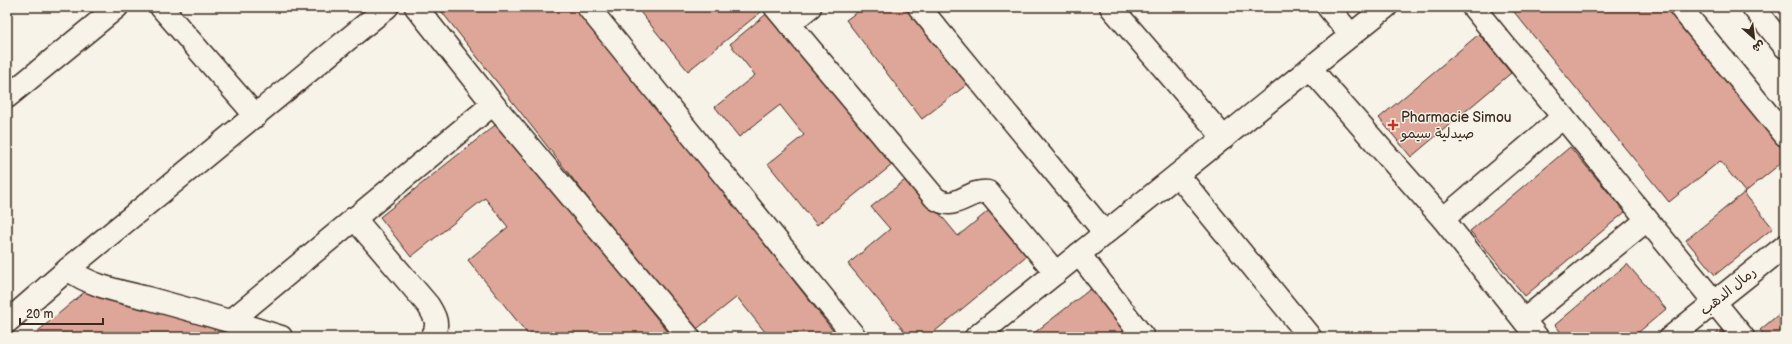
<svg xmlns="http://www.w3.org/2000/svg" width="1792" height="344" font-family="'Balsamiq Sans','Playpen Sans Arabic',sans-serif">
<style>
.building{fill:#dea698;stroke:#3b2a1e}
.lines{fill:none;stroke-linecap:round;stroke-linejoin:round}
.minor-casing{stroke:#3b2a1e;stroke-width:25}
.minor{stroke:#f7f3e8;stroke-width:22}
.poi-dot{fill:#c8321e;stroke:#f7f3e8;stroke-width:1.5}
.labels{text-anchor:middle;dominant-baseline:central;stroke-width:3;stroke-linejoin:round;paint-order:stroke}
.poi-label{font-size:14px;fill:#3b2a1e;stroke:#f7f3e8;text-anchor:start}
.street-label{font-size:14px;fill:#3b2a1e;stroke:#f7f3e8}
</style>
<rect width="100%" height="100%" fill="#f7f3e8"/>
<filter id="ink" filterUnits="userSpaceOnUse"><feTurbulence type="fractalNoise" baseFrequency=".025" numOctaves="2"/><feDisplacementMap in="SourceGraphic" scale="8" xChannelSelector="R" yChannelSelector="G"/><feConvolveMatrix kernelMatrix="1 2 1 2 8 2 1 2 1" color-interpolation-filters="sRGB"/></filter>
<g filter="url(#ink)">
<!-- building -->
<g class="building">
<polygon points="438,7 579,7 838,337 758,337 765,332 737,297 693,332"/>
<polygon points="636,7 759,7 762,11 688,71"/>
<polygon points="864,7 911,7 969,83 922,119 846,20"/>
<polygon points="1510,7 1671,7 1785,147 1785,160 1744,193 1773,228 1715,275 1686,240 1745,192 1720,161 1669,202"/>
<polygon points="770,11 892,165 817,225 768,164 804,135 780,105 739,137 715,107 755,75 730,44"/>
<polygon points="1479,34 1511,73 1411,157 1379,118"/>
<polygon points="499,122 672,337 530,337 468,260 508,227 485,198 411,257 380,217"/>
<polygon points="1570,147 1625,212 1525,296 1470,231"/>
<polygon points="909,177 958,236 993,207 1031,252 928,337 909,337 848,264 890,229 871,207"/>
<polygon points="1627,264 1666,309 1633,337 1565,337 1555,325"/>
<polygon points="1093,287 1131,337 1029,337"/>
<polygon points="88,289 240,337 31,337"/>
<polygon points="1785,309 1785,337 1766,337 1760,330"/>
<polygon points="1721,330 1727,337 1713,337"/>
</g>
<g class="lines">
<defs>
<g id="minor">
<polyline points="161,7 256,116"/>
<polyline points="416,7 493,104 689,337"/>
<polyline points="588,7 855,337"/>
<path d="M775,7l160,191c20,15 33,-9 53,-6l68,81"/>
<polyline points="919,7 1105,233"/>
<polyline points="1111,7 1224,138"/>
<polyline points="1328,7 1351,35"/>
<polyline points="1473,7 1743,337"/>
<polyline points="1680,7 1785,135"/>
<polyline points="1753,7 1785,47"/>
<polyline points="789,24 810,7"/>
<polyline points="1310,68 1443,219 1537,337"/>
<polyline points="7,97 117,7"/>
<polyline points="1178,175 1310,337"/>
<path d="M354,218l74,87c7,11 12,20 4,32"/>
<polyline points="1443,219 1563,117"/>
<polyline points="1079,254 1143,337"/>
<path d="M68,269c23,18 56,23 83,30 44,12 87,24 130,38"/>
<polyline points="1524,320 1647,220"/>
<polyline points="231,321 493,104"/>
<polyline points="7,322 68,269 387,7"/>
<polyline points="976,337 1386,7"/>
<polyline points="1671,337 1785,246"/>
</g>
</defs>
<!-- minor casing -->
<use href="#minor" class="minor-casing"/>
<!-- minor -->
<use href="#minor" class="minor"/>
</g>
</g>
<!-- markers -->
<path class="poi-dot" d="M1391 119h4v4h4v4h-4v4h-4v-4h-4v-4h4z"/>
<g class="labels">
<!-- poi labels -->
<g class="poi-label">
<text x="1401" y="117">Pharmacie Simou<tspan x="1401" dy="16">صيدلية سيمو</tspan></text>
</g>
<!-- street labels -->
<g class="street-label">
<text transform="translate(1728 291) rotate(-39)">رمال الدهب</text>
</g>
</g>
<!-- margin -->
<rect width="1792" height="344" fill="none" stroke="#f7f3e8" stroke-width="24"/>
<rect x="12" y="12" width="1768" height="320" fill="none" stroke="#3b2a1e" stroke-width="1.5" filter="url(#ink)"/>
<!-- north arrow -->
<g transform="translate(1754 38) rotate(152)" stroke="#f7f3e8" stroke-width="3" paint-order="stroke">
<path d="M0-3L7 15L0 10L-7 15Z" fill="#3b2a1e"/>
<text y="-6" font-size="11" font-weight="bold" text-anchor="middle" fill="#3b2a1e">ش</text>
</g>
<!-- scale -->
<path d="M20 318v6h83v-6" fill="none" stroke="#3b2a1e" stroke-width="2"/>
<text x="26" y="318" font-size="12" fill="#3b2a1e" stroke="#f7f3e8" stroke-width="3" paint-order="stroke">20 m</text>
</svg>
